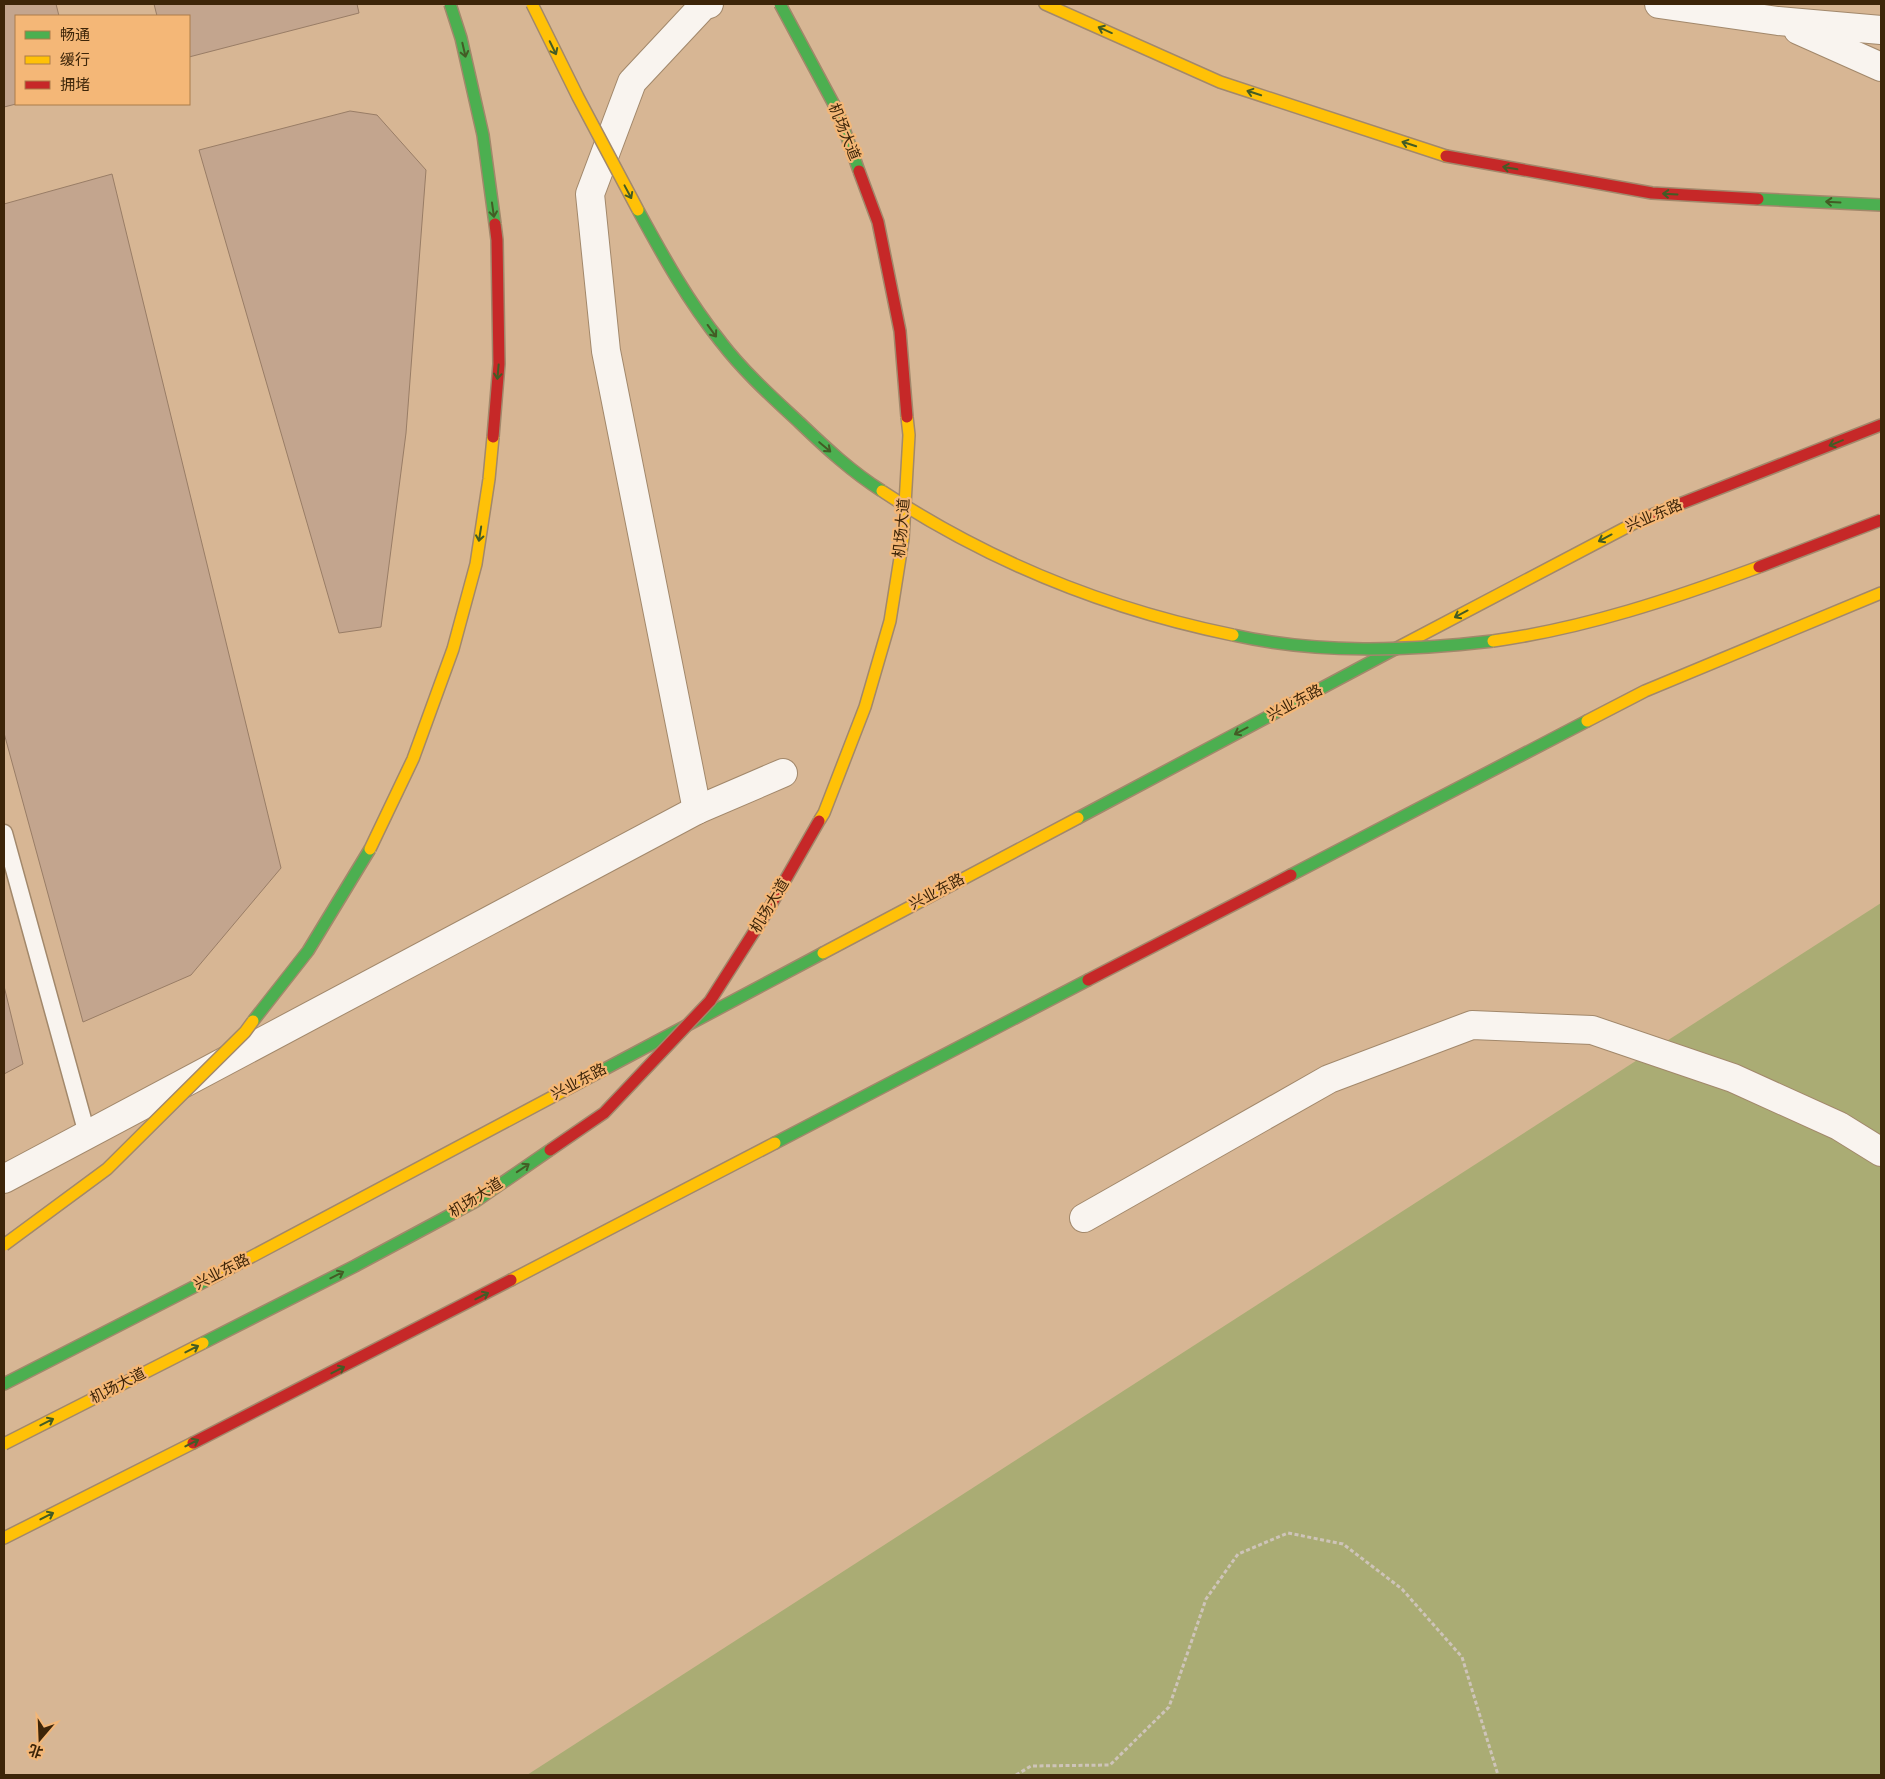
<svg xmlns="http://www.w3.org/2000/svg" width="1885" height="1779" font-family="'Sofia Sans Condensed','Noto Sans SC',sans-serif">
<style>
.green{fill:#aaac74}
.building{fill:#c3a58e;stroke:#997d66}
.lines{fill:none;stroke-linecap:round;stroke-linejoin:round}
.lane-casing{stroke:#a2886b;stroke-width:19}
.street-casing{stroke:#a2886b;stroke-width:30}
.fast-casing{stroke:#a2886b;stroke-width:14}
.slow-casing{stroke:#a2886b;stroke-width:14}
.jam-casing{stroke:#a2886b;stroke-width:14}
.path{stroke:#cec4b9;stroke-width:3;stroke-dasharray:4 2.5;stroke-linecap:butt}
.lane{stroke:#f9f4ef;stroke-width:16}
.street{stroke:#f9f4ef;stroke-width:28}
.fast{stroke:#4caf50;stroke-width:11}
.slow{stroke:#ffc107;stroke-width:11}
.jam{stroke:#c62828;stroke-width:11}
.fast-bridge-casing{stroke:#a2886b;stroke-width:14;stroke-linecap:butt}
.slow-bridge-casing{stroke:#a2886b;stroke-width:14;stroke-linecap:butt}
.jam-bridge-casing{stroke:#a2886b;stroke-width:14;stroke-linecap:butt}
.fast-bridge{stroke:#4caf50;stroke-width:11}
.slow-bridge{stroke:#ffc107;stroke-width:11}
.jam-bridge{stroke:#c62828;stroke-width:11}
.oneway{stroke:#435c25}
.labels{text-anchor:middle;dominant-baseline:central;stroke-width:4.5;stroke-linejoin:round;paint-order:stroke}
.street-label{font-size:15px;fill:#3d2509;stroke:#f4b777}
</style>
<rect width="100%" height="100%" fill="#d7b694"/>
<!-- green -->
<polygon class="green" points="1881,903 1881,1775 527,1775"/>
<!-- building -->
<g class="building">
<polygon points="4,4 56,4 59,16 16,16 16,104 4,107"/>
<polygon points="154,4 357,4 359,13 189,57 189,16 157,16"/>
<polygon points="350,111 377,115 426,170 406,433 381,627 339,633 199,150"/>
<polygon points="112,174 281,868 191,975 83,1022 4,733 4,204"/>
<polygon points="4,986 23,1064 4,1074"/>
</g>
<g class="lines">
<defs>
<polyline id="lane" points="4,833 87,1134"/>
<g id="street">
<polyline points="1659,4 1778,21 1881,30"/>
<polyline points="1798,30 1881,67"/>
<polyline points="697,810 606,351 590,194 632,82 703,6 709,4"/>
<polyline points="4,1179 697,810 783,773"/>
<polyline points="1084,1218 1329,1079 1472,1025 1592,1030 1733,1078 1839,1126 1881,1152"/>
</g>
<g id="fast">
<polyline points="1758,199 1881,205"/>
<polyline points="1078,818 1395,649"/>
<polyline points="1291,875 1587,721"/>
<polyline points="601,1071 823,953"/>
<polyline points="775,1143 1088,980"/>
<polyline points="4,1384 219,1274"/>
</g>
<g id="slow">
<polyline points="1045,4 1220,82 1446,156"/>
<polyline points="1395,649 1644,518"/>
<polyline points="1587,721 1645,691 1881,593"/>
<polyline points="823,953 1078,818"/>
<polyline points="219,1274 601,1071"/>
<polyline points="511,1280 775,1143"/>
<polyline points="4,1538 193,1443"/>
</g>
<g id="jam">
<polyline points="1446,156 1652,193 1758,199"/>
<polyline points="1644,518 1881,425"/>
<polyline points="1088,980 1291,875"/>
<polyline points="193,1443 511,1280"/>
</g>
</defs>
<!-- lane casing -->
<use href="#lane" class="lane-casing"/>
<!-- street casing -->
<use href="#street" class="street-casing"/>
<!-- fast casing -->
<use href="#fast" class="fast-casing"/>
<!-- slow casing -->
<use href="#slow" class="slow-casing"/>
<!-- jam casing -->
<use href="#jam" class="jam-casing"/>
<!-- path -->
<polyline class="path" points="1016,1775 1031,1766 1110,1765 1169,1707 1206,1599 1238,1554 1288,1533 1343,1544 1402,1589 1462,1657 1498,1775"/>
<!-- lane -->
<use href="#lane" class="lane"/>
<!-- street -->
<use href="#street" class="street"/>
<!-- fast -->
<use href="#fast" class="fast"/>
<!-- slow -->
<use href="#slow" class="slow"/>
<!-- jam -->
<use href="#jam" class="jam"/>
<defs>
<g id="fast-bridge">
<polyline points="450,4 461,38 483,135 495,224"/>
<polyline points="780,4 838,112 859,171"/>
<path d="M638,210c25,46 50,91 83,132 23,30 51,55 79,81 26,25 52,49 82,68"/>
<path d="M1233,635c86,19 174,16 260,6"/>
<polyline points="253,1021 308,951 370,849"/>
<polyline points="203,1343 355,1266 476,1201 550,1150"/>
</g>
<g id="slow-bridge">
<polyline points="532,4 578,97 638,210"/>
<path d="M882,491c109,72 224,118 351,144"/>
<path d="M1493,641c93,-13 179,-42 266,-74"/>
<polyline points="819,821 824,813 865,707 890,621 903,539 909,435 907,417"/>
<polyline points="370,849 413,759 453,649 476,564 489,479 493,437"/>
<polyline points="4,1245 107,1169 245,1032 253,1021"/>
<polyline points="4,1444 203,1343"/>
</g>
<g id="jam-bridge">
<polyline points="859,171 878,222 900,331 907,417"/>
<polyline points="493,437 499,364 497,240 495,224"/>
<polyline points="1759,567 1881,520"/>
<polyline points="550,1150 604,1113 710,1001 768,910 819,821"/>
</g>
</defs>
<!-- fast-bridge casing -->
<use href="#fast-bridge" class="fast-bridge-casing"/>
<!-- slow-bridge casing -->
<use href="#slow-bridge" class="slow-bridge-casing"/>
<!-- jam-bridge casing -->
<use href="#jam-bridge" class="jam-bridge-casing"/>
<!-- fast-bridge -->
<use href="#fast-bridge" class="fast-bridge"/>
<!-- slow-bridge -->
<use href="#slow-bridge" class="slow-bridge"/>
<!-- jam-bridge -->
<use href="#jam-bridge" class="jam-bridge"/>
</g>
<!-- one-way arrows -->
<defs><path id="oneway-shaft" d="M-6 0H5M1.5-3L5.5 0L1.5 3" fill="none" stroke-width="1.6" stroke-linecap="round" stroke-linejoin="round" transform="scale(1.25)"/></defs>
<g class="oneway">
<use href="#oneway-shaft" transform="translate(1105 30) rotate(-156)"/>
<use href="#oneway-shaft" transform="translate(553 48) rotate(64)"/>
<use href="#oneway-shaft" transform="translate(464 50) rotate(77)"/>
<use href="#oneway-shaft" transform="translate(1254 93) rotate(-162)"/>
<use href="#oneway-shaft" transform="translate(1409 144) rotate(-162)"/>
<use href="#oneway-shaft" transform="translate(1510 168) rotate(-170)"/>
<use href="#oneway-shaft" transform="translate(628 192) rotate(62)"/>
<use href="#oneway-shaft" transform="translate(1670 194) rotate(-177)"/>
<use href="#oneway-shaft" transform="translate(1833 202) rotate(-177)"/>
<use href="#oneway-shaft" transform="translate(493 210) rotate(82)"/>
<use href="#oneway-shaft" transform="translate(712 331) rotate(54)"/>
<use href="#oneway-shaft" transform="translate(498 372) rotate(95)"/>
<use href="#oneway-shaft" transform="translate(1836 443) rotate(158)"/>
<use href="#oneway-shaft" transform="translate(825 447) rotate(40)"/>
<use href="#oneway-shaft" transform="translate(480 534) rotate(99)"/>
<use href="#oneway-shaft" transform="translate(1605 538) rotate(152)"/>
<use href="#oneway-shaft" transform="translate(1461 614) rotate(152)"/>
<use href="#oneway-shaft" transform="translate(1241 731) rotate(152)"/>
<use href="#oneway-shaft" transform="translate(523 1168) rotate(-34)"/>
<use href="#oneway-shaft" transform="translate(337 1275) rotate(-27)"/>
<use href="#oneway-shaft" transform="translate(482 1296) rotate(-27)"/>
<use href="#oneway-shaft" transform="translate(192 1349) rotate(-27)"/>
<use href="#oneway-shaft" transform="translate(338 1370) rotate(-27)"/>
<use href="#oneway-shaft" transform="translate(47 1422) rotate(-27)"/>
<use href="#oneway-shaft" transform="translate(192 1443) rotate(-27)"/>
<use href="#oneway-shaft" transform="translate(47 1516) rotate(-27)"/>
</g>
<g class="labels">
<!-- street labels -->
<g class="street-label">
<text transform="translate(844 132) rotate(68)">机场大道</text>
<text transform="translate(1654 516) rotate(-23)">兴业东路</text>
<text transform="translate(902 528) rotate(-85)">机场大道</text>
<text transform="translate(1295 703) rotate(-28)">兴业东路</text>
<text transform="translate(937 892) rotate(-28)">兴业东路</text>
<text transform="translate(770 906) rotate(-59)">机场大道</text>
<text transform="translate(579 1082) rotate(-28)">兴业东路</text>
<text transform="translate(476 1198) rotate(-32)">机场大道</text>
<text transform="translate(222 1272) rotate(-27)">兴业东路</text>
<text transform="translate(118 1386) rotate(-27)">机场大道</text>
</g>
</g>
<!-- border -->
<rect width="1885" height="1779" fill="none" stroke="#3d2509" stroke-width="10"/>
<!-- legend -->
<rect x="15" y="15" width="175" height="90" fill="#f4b777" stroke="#ab7d4b"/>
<rect x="25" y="31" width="25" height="8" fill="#4caf50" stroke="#ab7d4b"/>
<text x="60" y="40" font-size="15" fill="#3d2509">畅通</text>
<rect x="25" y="56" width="25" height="8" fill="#ffc107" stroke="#ab7d4b"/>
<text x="60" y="65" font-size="15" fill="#3d2509">缓行</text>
<rect x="25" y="81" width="25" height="8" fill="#c62828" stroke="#ab7d4b"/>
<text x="60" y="90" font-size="15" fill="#3d2509">拥堵</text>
<!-- north arrow -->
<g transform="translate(40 1739) rotate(199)" stroke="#f4b777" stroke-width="4" paint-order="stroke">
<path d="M0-4L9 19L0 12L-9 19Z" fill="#3d2509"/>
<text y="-8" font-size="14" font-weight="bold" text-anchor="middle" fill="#3d2509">北</text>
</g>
</svg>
